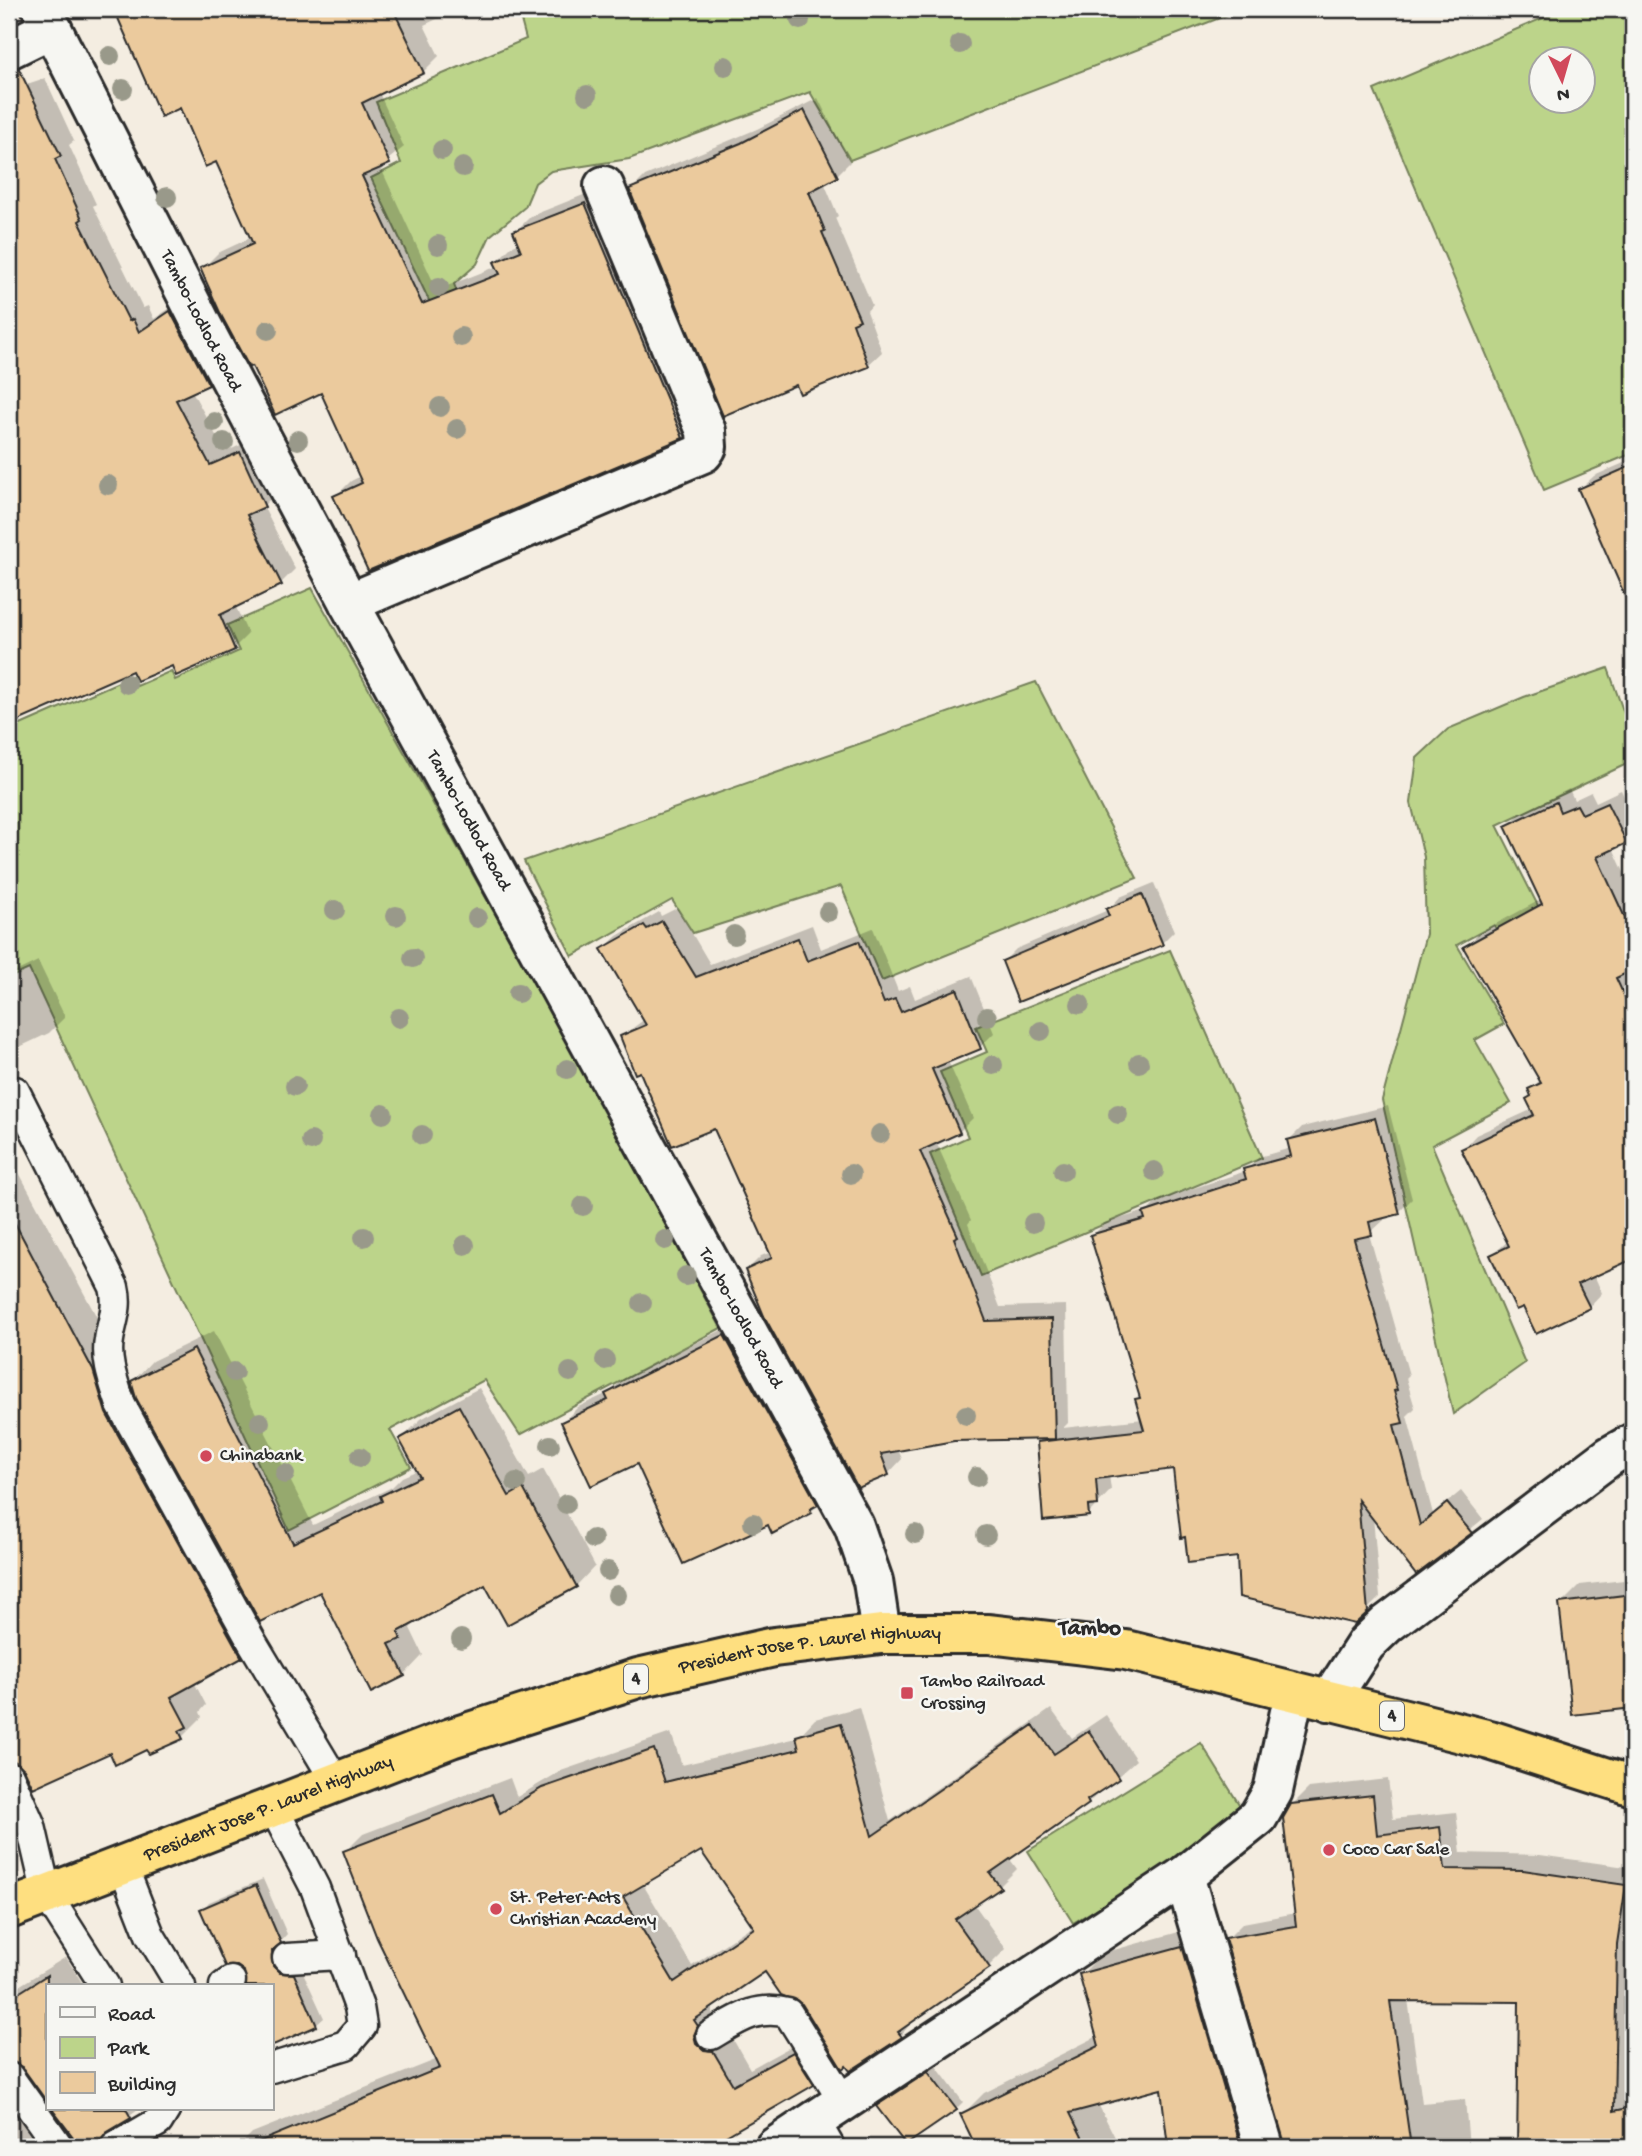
<svg xmlns="http://www.w3.org/2000/svg" width="1642" height="2156" font-family="'Gochi Hand',sans-serif">
<style>
.green{fill:#bcd48a;stroke:#74805a;stroke-width:2;fill-rule:evenodd}
.shadow{fill:#0003;fill-rule:evenodd}
.building{fill:#ebca9d;stroke:#2b2b2b;stroke-width:2;fill-rule:evenodd}
.lines{fill:none;stroke-linecap:round;stroke-linejoin:round}
.service-casing{stroke:#2b2b2b;stroke-width:33}
.minor-casing{stroke:#2b2b2b;stroke-width:44}
.tertiary-casing{stroke:#2b2b2b;stroke-width:44}
.trunk-casing{stroke:#2b2b2b;stroke-width:44}
.service{stroke:#f6f6f2;stroke-width:28}
.minor{stroke:#f6f6f2;stroke-width:38}
.tertiary{stroke:#f6f6f2;stroke-width:38}
.trunk{stroke:#fedf80;stroke-width:38}
.tree{fill:#99998a}
.poi-dot{fill:#d1495b;stroke:#f6f6f2;stroke-width:2.5}
.labels{text-anchor:middle;dominant-baseline:central;stroke-width:5;stroke-linejoin:round;paint-order:stroke}
.shield{fill:#f6f6f2;stroke:#686867;stroke-width:2}
.shield-label{font-size:18px;font-weight:bold;fill:#2b2b2b}
.street-label{font-size:19px;fill:#2b2b2b;stroke:#f6f6f2}
.poi-label{font-size:19px;fill:#2b2b2b;stroke:#f6f6f2;text-anchor:start}
.quarter-label{font-size:23px;font-weight:bold;fill:#2b2b2b;stroke:#f6f6f2}
</style>
<rect width="100%" height="100%" fill="#f4ede1"/>
<filter id="ink" filterUnits="userSpaceOnUse"><feTurbulence type="fractalNoise" baseFrequency=".0143" numOctaves="2"/><feDisplacementMap in="SourceGraphic" scale="14" xChannelSelector="R" yChannelSelector="G"/><feConvolveMatrix kernelMatrix="1 2 1 2 8 2 1 2 1" color-interpolation-filters="sRGB"/></filter>
<g filter="url(#ink)">
<!-- green -->
<g class="green">
<polygon points="518,9 1243,9 850,160 810,92 629,159 551,171 535,183 525,207 490,236 477,264 454,284 475,340 451,347 371,178 401,163 376,102 526,39"/>
<path d="M1564,9h69v444l-89,37 -170,-400zM1540,60h42v42h-42z"/>
<polygon points="312,588 559,1028 721,1328 520,1435 484,1380 390,1430 411,1467 289,1530 29,969 9,978 9,730 132,676 137,686 171,671 175,680 239,651 227,625"/>
<polygon points="1608,668 1633,739 1633,761 1497,825 1562,953 1522,974 1494,925 1457,945 1504,1024 1475,1040 1511,1103 1432,1145 1525,1363 1453,1414 1382,1100 1426,934 1424,857 1411,803 1417,758 1448,729 1524,697"/>
<polygon points="1036,682 1137,878 882,981 841,886 693,933 672,900 572,956 524,861"/>
<polygon points="1170,950 1262,1158 981,1276 930,1154 968,1137 940,1072 987,1052 976,1027"/>
<polygon points="1201,1743 1247,1817 1073,1923 1028,1851"/>
</g>
<!-- shadow -->
<g class="shadow">
<polygon points="115,9 266,9 274,28 317,9 459,9 424,25 439,56 423,72 379,93 404,147 380,166 437,290 498,266 496,262 511,247 520,243 515,232 531,216 601,188 697,421 682,436 335,497 351,481 361,476 322,391 253,363 202,269 218,253 252,237 217,160 181,106 162,115"/>
<polygon points="45,78 74,141 69,145 96,204 93,206 143,308 148,306 154,319 185,298 222,370 208,384 192,391 225,452 254,439 278,491 263,506 295,569 281,583 235,605 248,634 234,648 173,664 133,668 9,723 9,90"/>
<polygon points="818,98 850,162 836,176 824,182 838,216 835,218 872,305 867,311 882,352 868,365 797,382 631,190 645,176 757,129"/>
<polygon points="1633,459 1633,616 1580,489 1594,476"/>
<polygon points="1569,789 1574,800 1591,792 1596,802 1621,790 1633,815 1633,835 1613,848 1633,892 1633,1257 1594,1275 1602,1293 1589,1307 1524,1304 1492,1255 1508,1241 1463,1149 1476,1135 1533,1109 1530,1090 1541,1079 1466,947 1479,933 1542,899 1507,826 1521,813"/>
<polygon points="1154,883 1174,931 1162,943 1004,961 1016,949 1108,910 1120,897"/>
<polygon points="677,908 710,964 812,925 821,949 873,928 898,991 910,986 915,999 971,976 994,1033 980,1047 948,1061 973,1118 959,1132 936,1142 971,1220 968,1224 1000,1307 1066,1305 1068,1423 1063,1428 1143,1419 1137,1400 1141,1395 1092,1236 1105,1223 1149,1210 1158,1200 1246,1171 1259,1157 1291,1148 1289,1140 1302,1127 1388,1106 1412,1199 1399,1212 1384,1217 1384,1220 1369,1234 1409,1375 1406,1378 1415,1408 1407,1416 1433,1514 1461,1491 1483,1519 1417,1572 1373,1517 1380,1597 1354,1623 1238,1555 1174,1467 1109,1475 1111,1490 1088,1514 1038,1442 1043,1437 954,1439 898,1449 902,1459 888,1474 747,1270 761,1256 771,1252 715,1127 641,1070 622,1036 645,1019 603,949 617,936 659,912 661,916"/>
<polygon points="38,961 65,1017 49,1033 9,1052 9,975"/>
<polygon points="9,1154 114,1349 126,1392 262,1636 241,1656 194,1682 206,1705 200,1712 202,1717 182,1737 147,1748 20,1761 9,1760"/>
<polygon points="740,1321 826,1496 811,1512 768,1523 563,1422 578,1407 610,1392 623,1379"/>
<polygon points="214,1331 313,1525 392,1487 402,1477 418,1470 401,1439 421,1419 479,1388 529,1477 543,1469 595,1566 576,1586 486,1583 419,1618 410,1628 423,1655 404,1675 321,1589 133,1381 152,1361"/>
<polygon points="1624,1580 1625,1626 1633,1627 1633,1706 1574,1713 1561,1604 1580,1585"/>
<path d="M859,1707l31,114 161,-112 21,29 34,-23 30,45 -48,43 -79,55 8,11 -18,18 -25,17 32,45 -17,17 -72,50 -16,19 -51,34 -47,-67 -38,-32 -52,35v20l17,9 20,35 60,-33 20,31 -17,17 -86,50 2,3 -11,10h-480l14,-14 186,-74 -93,-207 18,-18 147,-56 7,19 44,-26 110,-38 11,32 115,-27 18,-19zM701,1849l52,76 -61,41 -50,-83z"/>
<polygon points="1388,1779 1393,1819 1456,1812 1461,1853 1540,1855 1633,1868 1633,2147 1519,2147 1520,2001 1408,1999 1422,2103 1465,2099 1469,2147 1287,2147 1227,1939 1243,1923 1296,1913 1292,1805 1309,1788"/>
<polygon points="263,1879 287,1934 279,1943 279,1959 301,1968 324,2018 316,2025 271,1986 248,1986 247,1971 202,1910 209,1902"/>
<polygon points="1204,1925 1253,2147 1170,2147 1162,2087 1098,2104 1120,2147 978,2147 962,2115 984,2093 1098,2036 1081,1975 1103,1953"/>
<polygon points="66,1957 84,1986 47,1986 47,2101 23,2065 13,2061 68,2138 71,2136 52,2109 138,2109 103,2134 111,2147 9,2147 9,1992"/>
<polygon points="936,2066 963,2102 956,2109 879,2106"/>
</g>
<!-- building -->
<g class="building">
<polygon points="114,9 393,9 424,73 362,103 390,164 362,176 422,304 500,274 494,262 521,251 513,231 585,203 683,438 368,571 333,496 362,483 321,393 275,415 252,366 249,367 222,317 200,268 253,244 216,162 205,167 180,108 161,117"/>
<polygon points="19,69 61,156 55,159 82,219 79,221 129,321 133,319 139,332 170,311 209,385 176,400 210,465 240,452 265,507 247,515 282,585 220,615 235,650 176,676 172,666 137,681 132,671 9,725 9,71"/>
<polygon points="804,110 838,177 809,192 825,231 822,232 860,320 853,323 869,367 800,394 796,385 723,416 629,189 741,143"/>
<polygon points="1633,465 1633,614 1578,489"/>
<polygon points="1556,802 1560,812 1577,805 1582,814 1607,803 1627,843 1597,857 1633,935 1633,970 1616,978 1633,1015 1633,1259 1578,1284 1590,1308 1536,1334 1523,1307 1516,1310 1490,1255 1509,1246 1461,1149 1534,1115 1526,1099 1531,1096 1528,1089 1541,1083 1463,947 1542,904 1505,826"/>
<polygon points="1142,894 1163,945 1018,1002 1002,961 1109,916 1106,909"/>
<polygon points="662,921 696,977 798,938 807,961 859,941 884,1003 895,999 901,1012 957,989 981,1049 932,1069 960,1133 920,1151 958,1236 954,1238 986,1321 1052,1319 1055,1439 954,1441 881,1454 889,1475 858,1488 764,1316 745,1270 772,1258 714,1129 672,1146 640,1072 635,1074 620,1036 646,1025 601,949 644,925 647,929"/>
<polygon points="1375,1118 1400,1214 1369,1222 1372,1235 1354,1239 1397,1390 1394,1391 1403,1423 1394,1425 1420,1525 1447,1503 1472,1533 1416,1575 1358,1500 1368,1612 1355,1624 1239,1597 1237,1557 1188,1563 1185,1537 1181,1538 1173,1469 1096,1479 1098,1505 1088,1506 1089,1516 1043,1521 1037,1442 1144,1430 1135,1399 1140,1398 1090,1235 1145,1219 1143,1213 1246,1179 1243,1169 1291,1156 1287,1140"/>
<polygon points="9,1212 93,1370 106,1413 242,1658 171,1697 187,1727 179,1731 183,1739 149,1754 146,1750 115,1765 110,1753 33,1788 24,1769 9,1757"/>
<polygon points="724,1335 818,1505 810,1509 812,1513 772,1534 768,1525 683,1564 637,1464 591,1486 561,1422 608,1400 605,1394"/>
<polygon points="194,1349 293,1543 382,1501 380,1496 420,1477 399,1439 459,1406 509,1496 523,1488 577,1587 507,1625 485,1585 398,1632 401,1639 389,1644 405,1676 371,1693 320,1592 260,1622 136,1398 131,1381"/>
<polygon points="1633,1594 1633,1708 1572,1715 1559,1603"/>
<path d="M841,1723l31,113 161,-111 21,29 35,-23 30,48 -32,21 2,4 -99,69 11,15 -46,31 35,49 -92,64 4,5 -52,34 -4,-5 -4,3 -40,-65 -21,-9 -16,-23 -71,48 4,6 -4,9 2,8 8,7 9,1 20,34 60,-33 21,33 -107,62h-461l194,-79 -63,-130 -34,-87 149,-57 8,19 42,-25 112,-39 11,33 134,-33 -3,-13zM701,1851l53,77 -80,54 -51,-85z"/>
<polygon points="1373,1795 1377,1835 1440,1827 1445,1869 1523,1870 1626,1885 1617,1944 1614,2111 1633,2107 1633,2147 1517,2147 1519,2002 1390,2001 1411,2147 1285,2147 1225,1938 1296,1926 1283,1818 1291,1804"/>
<polygon points="256,1885 281,1943 272,1951 273,1966 280,1973 294,1974 317,2026 271,2046 271,1986 246,1986 244,1971 237,1966 225,1966 200,1909"/>
<polygon points="1182,1946 1241,2147 1168,2147 1161,2089 1070,2113 1087,2147 976,2147 960,2114 1099,2046 1079,1974"/>
<polygon points="47,1975 47,2102 22,2067 9,2061 9,1999"/>
<polygon points="928,2072 957,2110 906,2145 876,2106"/>
<polygon points="52,2109 126,2109 131,2118 106,2133 98,2147 75,2147 73,2137"/>
</g>
<g class="lines">
<defs>
<g id="service">
<path d="M15,1091l99,196c5,21 -2,33 -5,53 -4,22 6,45 12,65l130,235 85,142"/>
<polyline points="9,1776 31,1826 47,1895 105,1986"/>
<polyline points="123,1866 150,1935 181,1986"/>
<polyline points="287,1958 341,1955"/>
<polyline points="224,1986 231,1981"/>
<path d="M711,2035c27,-16 45,-30 77,-22l55,88"/>
<polyline points="271,2068 346,2045 362,2026 359,2007 315,1888 273,1807"/>
<polyline points="9,2077 59,2147"/>
<polyline points="814,2119 830,2147"/>
<polyline points="115,2147 158,2122 166,2109"/>
</g>
<g id="minor">
<polyline points="9,49 52,28"/>
<polyline points="349,603 703,453 707,447 706,431 604,186"/>
<polyline points="1329,1701 1366,1644 1387,1624 1610,1456 1633,1443"/>
<polyline points="1184,1876 1264,2147"/>
<polyline points="775,2147 1184,1876 1258,1817 1273,1791 1294,1693"/>
</g>
<g id="tertiary">
<path id="s1" d="M42,9l161,318 146,276 505,923 19,55 8,53"/>
</g>
<g id="trunk">
<path id="s2" d="M9,1909l442,-171 187,-60 136,-31 107,-13h108l137,16 364,90 143,46"/>
</g>
</defs>
<!-- service casing -->
<use href="#service" class="service-casing"/>
<!-- minor casing -->
<use href="#minor" class="minor-casing"/>
<!-- tertiary casing -->
<use href="#tertiary" class="tertiary-casing"/>
<!-- trunk casing -->
<use href="#trunk" class="trunk-casing"/>
<!-- service -->
<use href="#service" class="service"/>
<!-- minor -->
<use href="#minor" class="minor"/>
<!-- tertiary -->
<use href="#tertiary" class="tertiary"/>
<!-- trunk -->
<use href="#trunk" class="trunk"/>
</g>
<!-- trees -->
<g class="tree">
<circle cx="800" cy="20" r="10"/>
<circle cx="960" cy="44" r="10"/>
<circle cx="110" cy="56" r="10"/>
<circle cx="725" cy="66" r="10"/>
<circle cx="123" cy="89" r="10"/>
<circle cx="587" cy="95" r="10"/>
<circle cx="442" cy="150" r="10"/>
<circle cx="463" cy="167" r="10"/>
<circle cx="167" cy="197" r="10"/>
<circle cx="438" cy="245" r="10"/>
<circle cx="439" cy="287" r="10"/>
<circle cx="268" cy="330" r="10"/>
<circle cx="461" cy="337" r="10"/>
<circle cx="440" cy="407" r="10"/>
<circle cx="214" cy="422" r="10"/>
<circle cx="457" cy="429" r="10"/>
<circle cx="298" cy="440" r="10"/>
<circle cx="224" cy="442" r="10"/>
<circle cx="108" cy="485" r="10"/>
<circle cx="127" cy="684" r="10"/>
<circle cx="335" cy="910" r="10"/>
<circle cx="828" cy="912" r="10"/>
<circle cx="396" cy="916" r="10"/>
<circle cx="477" cy="918" r="10"/>
<circle cx="734" cy="935" r="10"/>
<circle cx="413" cy="958" r="10"/>
<circle cx="518" cy="993" r="10"/>
<circle cx="1080" cy="1004" r="10"/>
<circle cx="987" cy="1017" r="10"/>
<circle cx="399" cy="1018" r="10"/>
<circle cx="1041" cy="1031" r="10"/>
<circle cx="1139" cy="1063" r="10"/>
<circle cx="993" cy="1065" r="10"/>
<circle cx="567" cy="1069" r="10"/>
<circle cx="295" cy="1086" r="10"/>
<circle cx="383" cy="1114" r="10"/>
<circle cx="1118" cy="1114" r="10"/>
<circle cx="880" cy="1134" r="10"/>
<circle cx="422" cy="1135" r="10"/>
<circle cx="311" cy="1141" r="10"/>
<circle cx="1063" cy="1171" r="10"/>
<circle cx="1154" cy="1171" r="10"/>
<circle cx="851" cy="1174" r="10"/>
<circle cx="583" cy="1206" r="10"/>
<circle cx="1033" cy="1223" r="10"/>
<circle cx="364" cy="1237" r="10"/>
<circle cx="665" cy="1240" r="10"/>
<circle cx="465" cy="1245" r="10"/>
<circle cx="686" cy="1276" r="10"/>
<circle cx="642" cy="1303" r="10"/>
<circle cx="605" cy="1360" r="10"/>
<circle cx="234" cy="1372" r="10"/>
<circle cx="570" cy="1372" r="10"/>
<circle cx="966" cy="1415" r="10"/>
<circle cx="260" cy="1422" r="10"/>
<circle cx="550" cy="1445" r="10"/>
<circle cx="360" cy="1457" r="10"/>
<circle cx="285" cy="1474" r="10"/>
<circle cx="977" cy="1477" r="10"/>
<circle cx="516" cy="1482" r="10"/>
<circle cx="566" cy="1504" r="10"/>
<circle cx="753" cy="1523" r="10"/>
<circle cx="915" cy="1534" r="10"/>
<circle cx="986" cy="1535" r="10"/>
<circle cx="593" cy="1539" r="10"/>
<circle cx="608" cy="1571" r="10"/>
<circle cx="617" cy="1595" r="10"/>
<circle cx="461" cy="1639" r="10"/>
</g>
</g>
<!-- markers -->
<g class="poi-dot">
<circle cx="206" cy="1456" r="7"/>
<rect x="900" y="1686" width="14" height="14" rx="3.5"/>
<circle cx="1329" cy="1850" r="7"/>
<circle cx="496" cy="1909" r="7"/>
</g>
<g class="labels">
<!-- shield labels -->
<g class="shield">
<rect x="624" y="1664.5" width="24" height="29" rx="5"/>
<rect x="1380" y="1701.5" width="24" height="29" rx="5"/>
</g>
<g class="shield-label">
<text x="636" y="1679">4</text>
<text x="1392" y="1716">4</text>
</g>
<!-- street labels -->
<g class="street-label">
<text stroke="none"><textPath href="#s1" startOffset="350">Tambo-Lodlod Road</textPath></text>
<text stroke="none"><textPath href="#s1" startOffset="917">Tambo-Lodlod Road</textPath></text>
<text stroke="none"><textPath href="#s1" startOffset="1484">Tambo-Lodlod Road</textPath></text>
<text stroke="none"><textPath href="#s2" startOffset="845">President Jose P. Laurel Highway</textPath></text>
<text stroke="none"><textPath href="#s2" startOffset="278">President Jose P. Laurel Highway</textPath></text>
</g>
<!-- poi labels -->
<g class="poi-label">
<text x="220" y="1456">Chinabank</text>
<text x="921" y="1682">Tambo Railroad<tspan x="921" dy="22">Crossing</tspan></text>
<text x="1343" y="1850">Coco Car Sale</text>
<text x="510" y="1898">St. Peter-Acts<tspan x="510" dy="22">Christian Academy</tspan></text>
</g>
<!-- quarter labels -->
<g class="quarter-label">
<text x="1090" y="1629">Tambo</text>
</g>
</g>
<!-- margin -->
<rect width="1642" height="2156" fill="none" stroke="#f6f6f2" stroke-width="35"/>
<rect x="18" y="18" width="1607" height="2121" fill="none" stroke="#2b2b2b" stroke-width="2.5" filter="url(#ink)"/>
<!-- legend -->
<rect x="46" y="1984" width="228" height="126" fill="#f6f6f2" stroke="#a5a5a2" stroke-width="2"/>
<rect x="60" y="2007" width="35" height="10" fill="#f6f6f2" stroke="#a5a5a2" stroke-width="2"/>
<text x="108" y="2020" font-size="21" fill="#2b2b2b">Road</text>
<rect x="60" y="2037" width="35" height="21" fill="#bcd48a" stroke="#a5a5a2" stroke-width="2"/>
<text x="108" y="2054" font-size="21" fill="#2b2b2b">Park</text>
<rect x="60" y="2072" width="35" height="21" fill="#ebca9d" stroke="#a5a5a2" stroke-width="2"/>
<text x="108" y="2090" font-size="21" fill="#2b2b2b">Building</text>
<!-- north arrow -->
<g transform="translate(1562 80) rotate(175)"><circle r="33" fill="#f6f6f2" stroke="#a5a5a2" stroke-width="2"/>
<path d="M0-5L12 26L0 18L-12 26Z" fill="#d1495b"/>
<text y="-10" font-size="19" font-weight="bold" text-anchor="middle" fill="#2b2b2b">N</text>
</g>
</svg>
